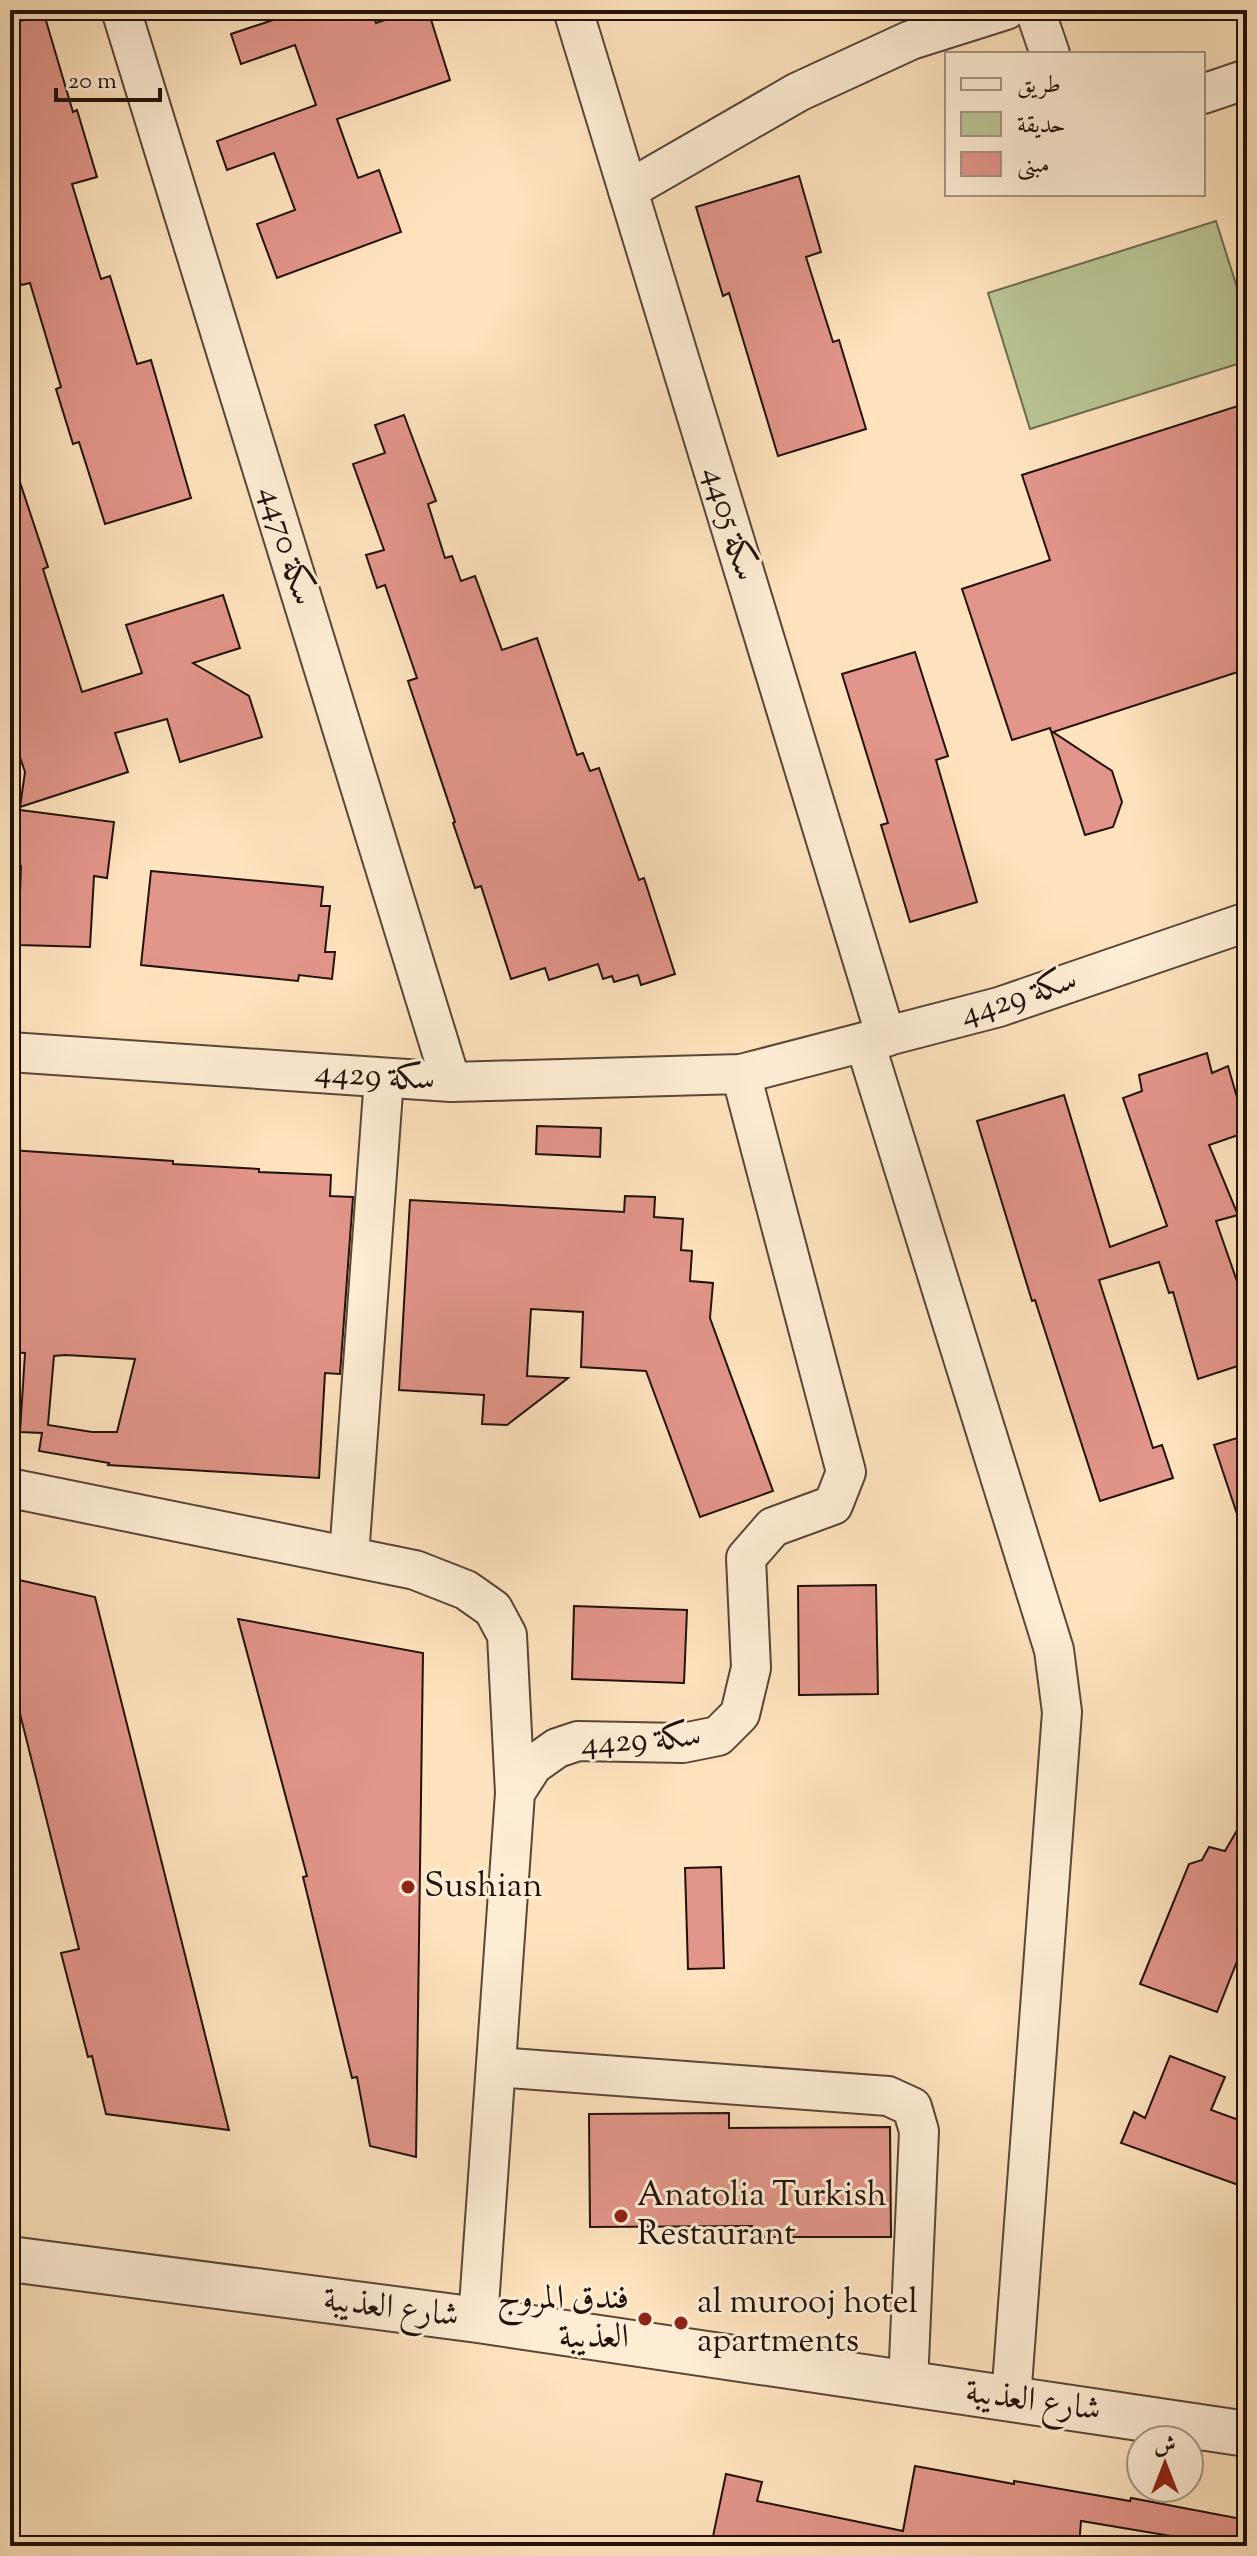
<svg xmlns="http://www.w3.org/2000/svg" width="1257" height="2556" font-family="'Sorts Mill Goudy',Amiri,serif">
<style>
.green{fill:#bac596;stroke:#6e6c50;stroke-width:2}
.building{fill:#e2958a;stroke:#22120a;stroke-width:2;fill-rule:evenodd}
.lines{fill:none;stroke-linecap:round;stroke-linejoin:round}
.minor-casing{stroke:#594637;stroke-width:42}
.tertiary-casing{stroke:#594637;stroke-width:48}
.minor{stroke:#feedd5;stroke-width:38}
.tertiary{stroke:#feedd5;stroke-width:44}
.poi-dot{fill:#8f2418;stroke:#feedd5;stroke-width:3}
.labels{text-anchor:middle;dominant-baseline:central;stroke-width:6;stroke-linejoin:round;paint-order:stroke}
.street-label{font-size:34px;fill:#22120a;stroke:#feedd5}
.poi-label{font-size:34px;fill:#22120a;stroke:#feedd5;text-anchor:start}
</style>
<rect width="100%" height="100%" fill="#fee3be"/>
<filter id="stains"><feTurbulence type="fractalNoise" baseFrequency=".0025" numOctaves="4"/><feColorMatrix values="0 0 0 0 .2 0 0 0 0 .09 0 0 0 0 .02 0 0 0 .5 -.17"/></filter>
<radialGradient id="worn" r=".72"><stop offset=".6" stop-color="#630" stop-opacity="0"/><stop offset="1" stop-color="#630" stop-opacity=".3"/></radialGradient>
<!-- green -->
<polygon class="green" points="1216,221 1247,319 1247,361 1030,429 988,293"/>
<!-- building -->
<g class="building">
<polygon points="303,10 372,10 376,23 415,10 428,10 450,80 337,119 358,178 379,170 401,232 277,278 257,224 295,210 274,153 227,170 217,141 316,105 295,45 241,64 231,34"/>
<polygon points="44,14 73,112 77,110 97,177 72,184 101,279 110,276 137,364 151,360 191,498 105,524 79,442 73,444 56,389 61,387 30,283 21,285 10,247 10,24"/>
<polygon points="799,176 821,252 806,257 833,342 839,340 866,429 778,456 729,293 723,296 696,207"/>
<polygon points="1247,403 1247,669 1053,732 1112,771 1122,802 1113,827 1085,835 1050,728 1012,740 962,589 1050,560 1022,475"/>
<polygon points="404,415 436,501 428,504 445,558 452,556 461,581 475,576 502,650 537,638 577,755 583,753 590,771 599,768 639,880 644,878 675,974 641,985 638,975 614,982 612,976 603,979 598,964 549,980 545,968 511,979 481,886 475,888 453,823 455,822 408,681 417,678 385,585 377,588 366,555 384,550 353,464 385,453 375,425"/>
<polygon points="15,467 48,567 43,569 82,692 142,673 126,625 223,595 240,648 193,663 249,696 262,737 180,762 167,719 115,733 128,772 20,807 25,772 10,728 10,468"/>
<polygon points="915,652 948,756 936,760 977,902 910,922 881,825 888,823 842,674"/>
<polygon points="20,810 114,822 107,878 94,876 90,947 18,945 21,866 10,865 10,822 18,823"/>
<polygon points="151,871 323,887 321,906 330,906 325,952 335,952 332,979 299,975 298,981 141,965"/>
<polygon points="1207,1053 1212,1073 1228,1066 1247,1132 1209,1145 1238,1215 1216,1221 1247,1310 1247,1363 1198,1379 1173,1292 1169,1293 1159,1262 1099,1280 1153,1448 1162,1445 1173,1478 1100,1501 1035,1300 1032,1301 977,1121 1064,1095 1110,1247 1167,1226 1123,1098 1142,1091 1139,1075"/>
<polygon points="537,1126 601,1128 600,1157 536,1154"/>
<path d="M10,1150l163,11v3l86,5v3l72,3 -1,21 23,1 -13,177 -15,-1 -6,105 -211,-13 1,-2 -70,-12 3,-18 -22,-1 5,-79 -15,-1zM65,1355l70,4 -18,73h-25l-44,-7 6,-69z"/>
<polygon points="625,1196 655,1197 654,1217 683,1219 681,1250 692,1251 690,1281 713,1283 710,1318 773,1491 700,1517 646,1371 581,1367 583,1312 531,1309 527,1376 568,1378 507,1425 482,1424 484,1395 399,1390 410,1200 624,1212"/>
<polygon points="1247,1435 1247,1528 1242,1529 1214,1445"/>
<polygon points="10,1578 95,1597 229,2130 106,2114 92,2056 88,2057 61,1953 79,1949 10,1674"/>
<polygon points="876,1585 878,1694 799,1695 798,1586"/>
<polygon points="574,1606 687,1610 684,1683 572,1679"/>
<polygon points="238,1619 423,1653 416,2157 370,2146 357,2077 352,2078 303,1877 307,1876"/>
<polygon points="1247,1813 1247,1936 1217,2012 1140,1984 1189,1864 1202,1860 1209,1847 1225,1851"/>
<polygon points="721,1867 724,1968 688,1969 685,1868"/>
<polygon points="1170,2056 1225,2077 1211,2110 1247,2123 1247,2188 1121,2143 1134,2112 1145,2118"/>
<polygon points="729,2113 729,2128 890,2127 891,2237 752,2237 752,2226 590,2227 589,2114"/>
<polygon points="915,2466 1014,2484 1014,2481 1130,2501 1131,2498 1247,2520 1247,2546 1206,2546 1207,2542 1081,2521 1079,2546 711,2546 726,2474 762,2482 757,2501 903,2531"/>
</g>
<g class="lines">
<defs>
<g id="minor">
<polyline points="121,10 451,1082"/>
<polyline points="573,10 886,1037"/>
<polyline points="1035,10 1050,54"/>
<polyline points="1203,94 1247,79"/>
<polyline points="628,190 798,92 911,40 1006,10"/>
<polyline points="865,1043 1054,1650 1062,1712 1011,2399"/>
<polyline points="10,1052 451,1082 741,1074 999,1007 1247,922"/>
<polyline points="10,1488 415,1570 466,1590 493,1609 507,1635 515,1793"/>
<polyline points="349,1556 384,1078"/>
<polyline points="496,2067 888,2096 912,2107 919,2131 908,2384"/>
<polyline points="478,2320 515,1793 533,1765 557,1748 578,1741 683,1743 718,1736 740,1714 751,1668 746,1558 773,1527 833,1505 846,1472 741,1074"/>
</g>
<polyline id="tertiary" points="10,2259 478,2320 1247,2434"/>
</defs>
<!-- minor casing -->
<use href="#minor" class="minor-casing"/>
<!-- tertiary casing -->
<use href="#tertiary" class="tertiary-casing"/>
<!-- minor -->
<use href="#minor" class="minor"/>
<!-- tertiary -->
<use href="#tertiary" class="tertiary"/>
</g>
<!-- markers -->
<g class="poi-dot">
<circle cx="408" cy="1887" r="8"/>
<circle cx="621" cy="2216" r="8"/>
<circle cx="645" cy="2319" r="8"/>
<circle cx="681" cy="2323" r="8"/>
</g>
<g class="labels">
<!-- street labels -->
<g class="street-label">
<text transform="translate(729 524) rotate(73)">سكة 4405</text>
<text transform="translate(286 546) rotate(73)">سكة 4470</text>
<text transform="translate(1019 998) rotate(-18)">سكة 4429</text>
<text transform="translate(375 1077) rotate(4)">سكة 4429</text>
<text transform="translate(641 1741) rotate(-4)">سكة 4429</text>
<text transform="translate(391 2309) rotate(7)">شارع العذيبة</text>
<text transform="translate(1033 2402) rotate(8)">شارع العذيبة</text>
</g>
<!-- poi labels -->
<g class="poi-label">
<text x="424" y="1887">Sushian</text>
<text x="637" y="2196">Anatolia Turkish<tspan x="637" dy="39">Restaurant</tspan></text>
<text x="629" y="2299" text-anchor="end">فندق المروج<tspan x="629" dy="39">العذيبة</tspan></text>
<text x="697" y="2303">al murooj hotel<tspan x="697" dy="39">apartments</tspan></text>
</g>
</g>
<!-- margin -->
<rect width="1257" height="2556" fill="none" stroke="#fee3be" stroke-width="40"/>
<rect x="12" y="12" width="1233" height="2532" fill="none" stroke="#22120a" stroke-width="4"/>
<rect x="20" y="20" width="1217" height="2516" fill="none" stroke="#22120a" stroke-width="2"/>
<!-- legend -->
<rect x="945" y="52" width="260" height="144" fill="#feedd5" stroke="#a69584" stroke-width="2"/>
<rect x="961" y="78" width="40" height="12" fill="#feedd5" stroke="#a69584" stroke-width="2"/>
<text x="1017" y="92" font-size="24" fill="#22120a">طريق</text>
<rect x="961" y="112" width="40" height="24" fill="#bac596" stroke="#a69584" stroke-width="2"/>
<text x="1017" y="132" font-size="24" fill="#22120a">حديقة</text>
<rect x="961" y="152" width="40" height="24" fill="#e2958a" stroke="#a69584" stroke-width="2"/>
<text x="1017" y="172" font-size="24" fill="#22120a">مبنى</text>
<!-- north arrow -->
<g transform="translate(1165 2464)"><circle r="38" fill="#feedd5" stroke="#a69584" stroke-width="2"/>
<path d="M0-6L14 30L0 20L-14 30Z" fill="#8f2418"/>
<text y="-12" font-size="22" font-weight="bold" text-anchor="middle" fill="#22120a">ش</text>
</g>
<!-- scale -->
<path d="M56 88v12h104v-12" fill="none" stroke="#22120a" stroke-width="4"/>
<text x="68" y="88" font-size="24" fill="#22120a" stroke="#feedd5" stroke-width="6" paint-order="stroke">20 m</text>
<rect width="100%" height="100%" filter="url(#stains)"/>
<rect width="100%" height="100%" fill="url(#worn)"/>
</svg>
